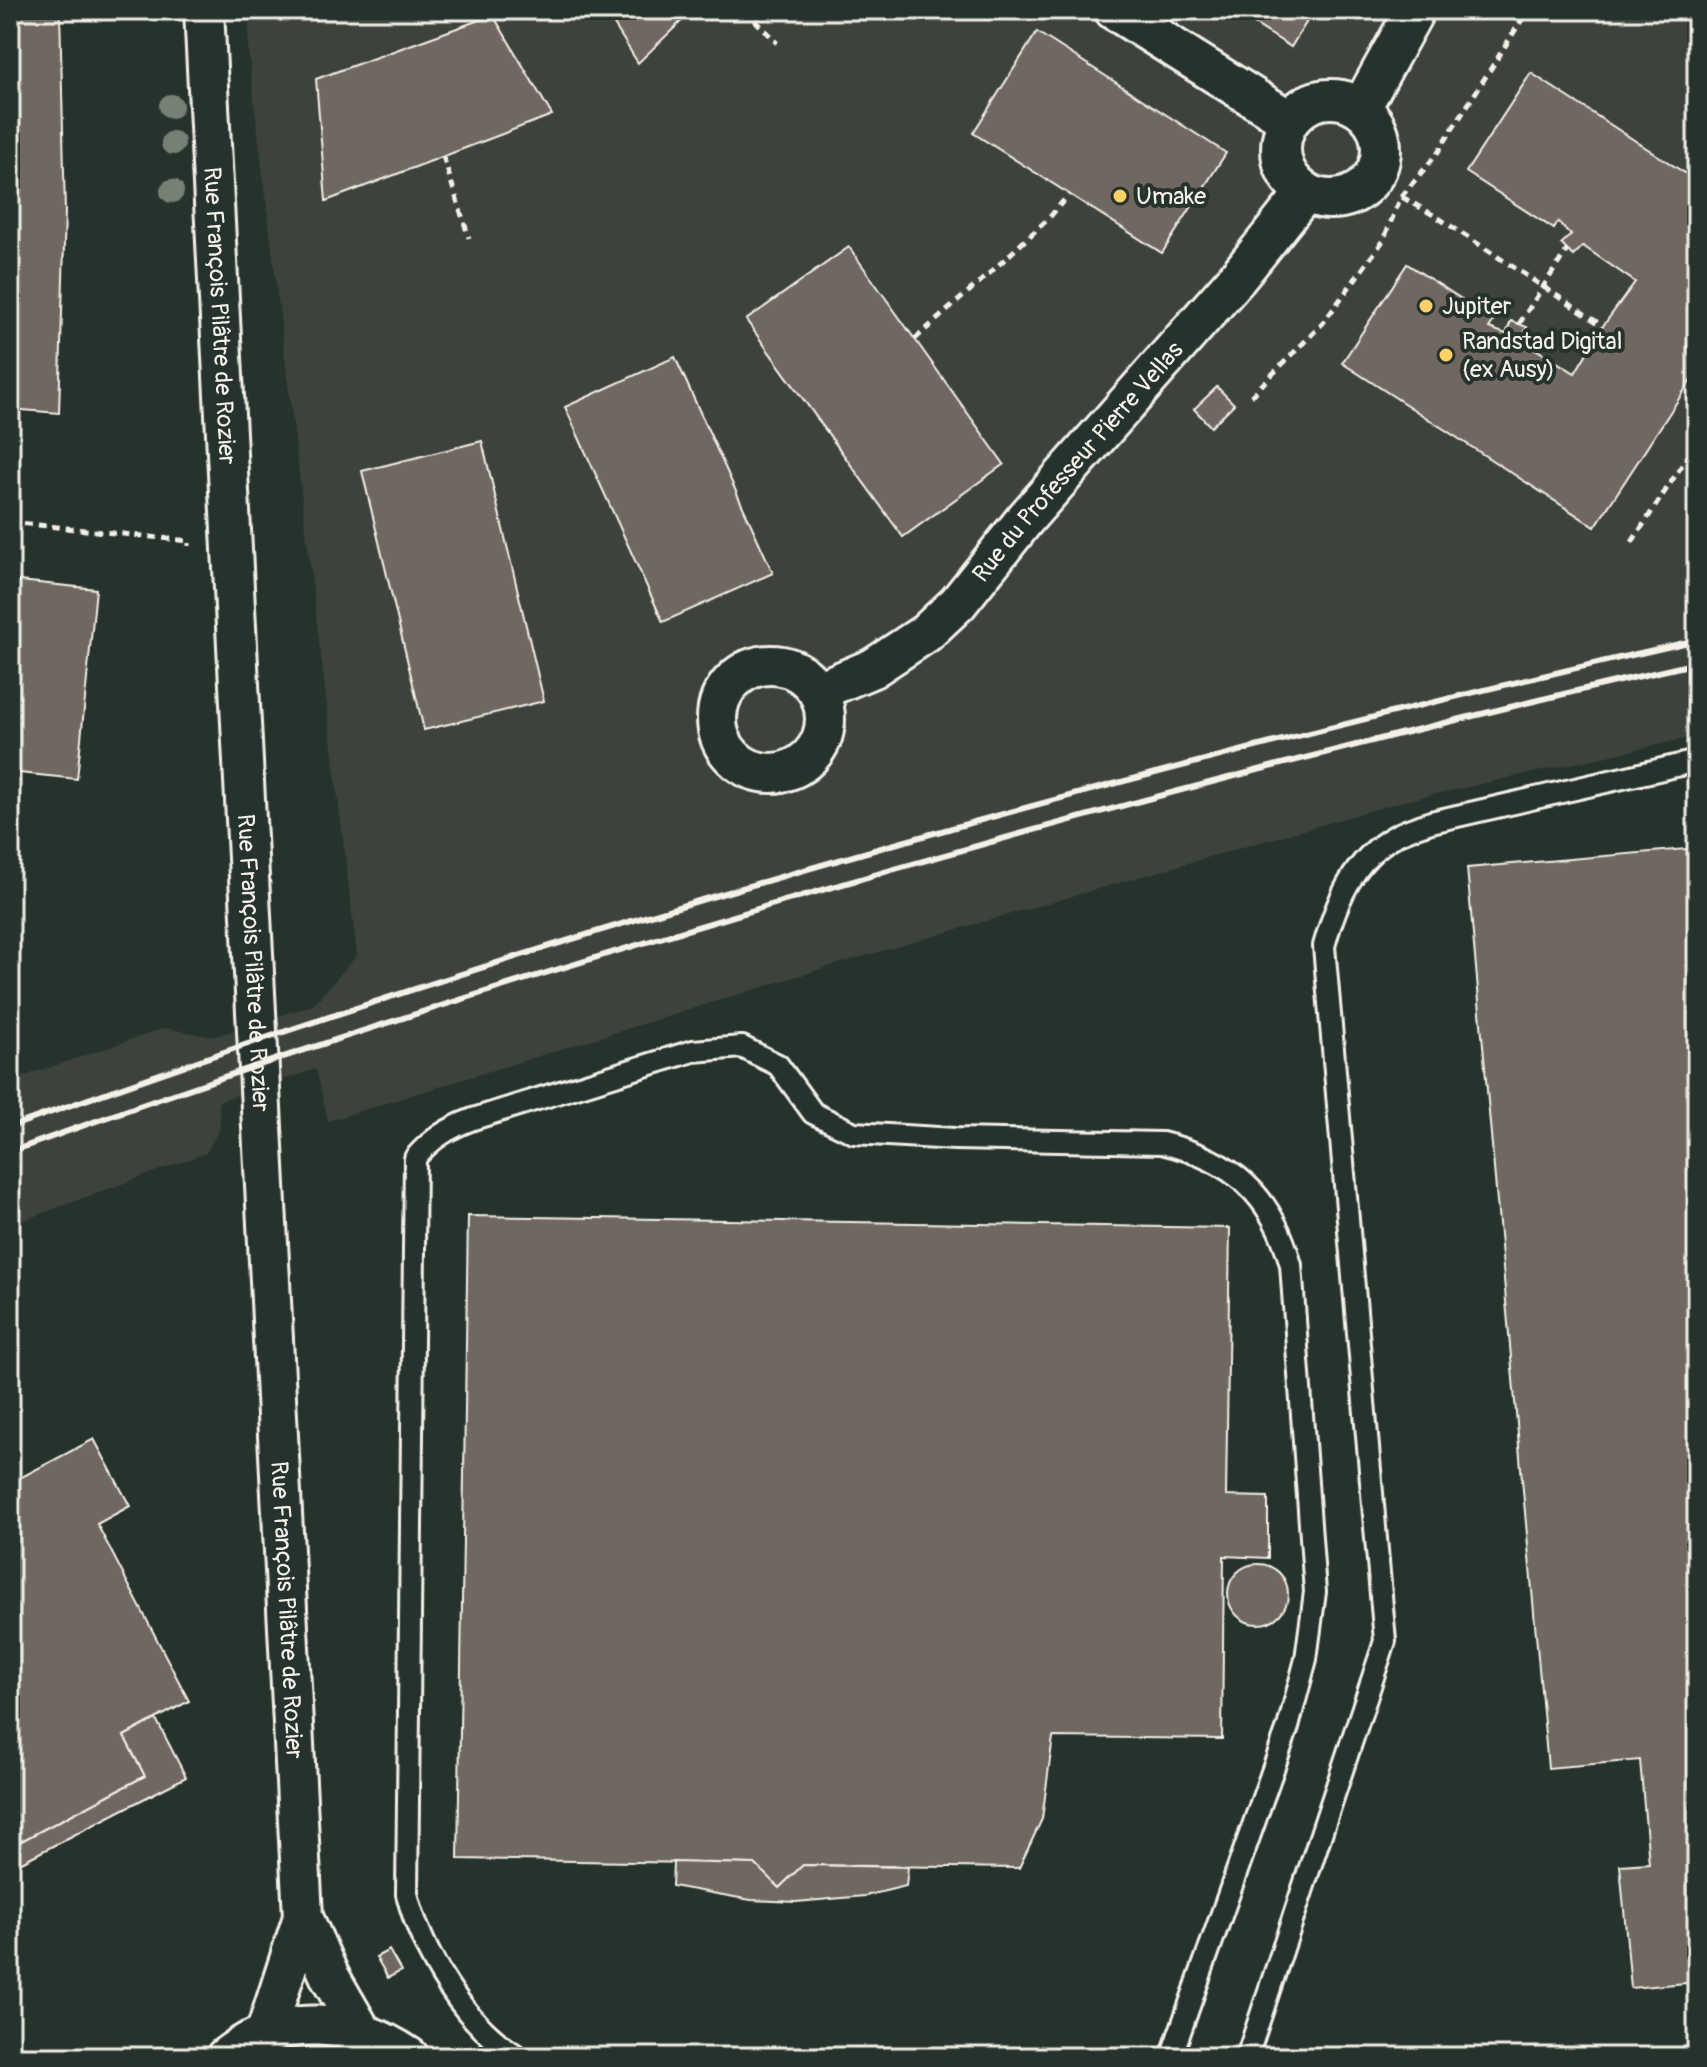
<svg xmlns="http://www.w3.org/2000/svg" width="1707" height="2067" font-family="Pangolin,sans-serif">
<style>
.built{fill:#3c433d}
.building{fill:#706761;stroke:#f4f1e8;stroke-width:2}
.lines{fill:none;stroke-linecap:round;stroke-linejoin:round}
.service-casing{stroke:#f4f1e8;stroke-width:26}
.minor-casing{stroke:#f4f1e8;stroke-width:44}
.path{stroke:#f4f1e8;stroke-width:5;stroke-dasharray:8 6;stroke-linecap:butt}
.service{stroke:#26332d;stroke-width:20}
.minor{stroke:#26332d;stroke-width:38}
.rail{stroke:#f4f1e8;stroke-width:6}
.tree{fill:#768074}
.poi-dot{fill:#ffd166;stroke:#26332d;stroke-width:3}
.labels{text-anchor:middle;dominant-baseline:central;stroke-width:8;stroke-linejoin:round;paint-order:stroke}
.poi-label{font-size:24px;fill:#f4f1e8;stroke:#26332d;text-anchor:start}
.street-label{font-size:24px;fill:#f4f1e8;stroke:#26332d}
</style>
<rect width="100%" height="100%" fill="#26332d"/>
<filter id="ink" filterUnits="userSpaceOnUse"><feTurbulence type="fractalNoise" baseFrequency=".0125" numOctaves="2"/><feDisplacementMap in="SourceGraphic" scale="16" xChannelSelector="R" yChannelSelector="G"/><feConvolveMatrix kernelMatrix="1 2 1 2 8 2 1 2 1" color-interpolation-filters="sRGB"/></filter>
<g filter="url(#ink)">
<!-- built -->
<polygon class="built" points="250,10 1697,10 1697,736 1400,802 837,964 328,1121 316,1069 219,1101 220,1128 206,1153 10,1225 10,1081 165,1028 213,1037 313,1005 357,955 248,50"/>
<!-- building -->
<g class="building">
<polygon points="10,10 60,10 65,212 59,413 10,409"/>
<polygon points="605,10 693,10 638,63"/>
<polygon points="1232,10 1314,10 1291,47"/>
<polygon points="493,15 552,115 326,201 316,79"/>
<polygon points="1037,32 1226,153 1162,253 973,133"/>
<polygon points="1531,73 1697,181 1697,371 1595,527 1342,363 1407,264 1494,320 1489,328 1506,334 1511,321 1527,327 1521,340 1575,373 1603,326 1635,282 1583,246 1573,256 1561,244 1571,235 1558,222 1554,229 1466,172"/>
<polygon points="849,247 1004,464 903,537 746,320"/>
<polygon points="675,357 773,573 663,622 565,407"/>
<polygon points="1217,387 1234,404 1211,427 1194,409"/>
<polygon points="482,441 544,701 424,730 362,471"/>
<polygon points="10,580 96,589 77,779 10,772"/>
<polygon points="1697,848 1697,1982 1631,1988 1620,1865 1649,1863 1640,1760 1548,1768 1467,868"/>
<polygon points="468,1216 1230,1228 1226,1496 1268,1497 1268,1558 1224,1556 1222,1739 1053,1737 1042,1819 1019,1868 803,1865 779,1888 755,1864 458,1859"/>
<polygon points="94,1439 130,1506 97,1524 189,1701 124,1736 145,1776 10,1847 10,1483"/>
<circle cx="1258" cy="1594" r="30"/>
<polygon points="156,1719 186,1777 10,1868 10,1847 145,1776 124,1736"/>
<polygon points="673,1862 755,1864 779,1888 803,1865 908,1867 906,1886 865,1896 796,1902 751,1900 672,1886"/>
<polygon points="389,1950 401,1971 388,1978 376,1957"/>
</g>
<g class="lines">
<defs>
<g id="service">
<path d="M519,2057c-54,-31 -97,-104 -112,-163l8,-736c17,-20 34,-30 58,-39l220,-68 49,-4 36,18 35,48 41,20 101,6 207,4c70,17 110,51 129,122l24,327 -9,67 -18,68 -117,330"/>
<path d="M1247,2057l138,-416 -61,-695c12,-43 29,-87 71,-110 11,-6 24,-10 36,-14l266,-61"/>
</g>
<g id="minor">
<path id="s1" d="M204,10l99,1907 -38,118"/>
<polyline points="1114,10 1289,120"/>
<circle cx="1331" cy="149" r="50"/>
<polyline points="1361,108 1415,10"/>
<circle cx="771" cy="719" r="54"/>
<path id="s2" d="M818,691l55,-23 53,-35 32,-30 68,-85 212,-241 67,-84"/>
<polyline points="303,1917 330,1977 361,2031"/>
<path d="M226,2057c57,-45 125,-39 183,0"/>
</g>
</defs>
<!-- service casing -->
<use href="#service" class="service-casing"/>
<!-- minor casing -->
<use href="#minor" class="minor-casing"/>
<!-- path -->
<g class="path">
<polyline points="745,10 777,43"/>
<polyline points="443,156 469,238"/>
<polyline points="1402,197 1437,217 1603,326"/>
<polyline points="1519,324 1567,250"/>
<polyline points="915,339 991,272 1049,218 1069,194"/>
<polyline points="1692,378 1697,381"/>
<polyline points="1251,396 1323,323 1383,241 1401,197 1436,155 1528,10"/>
<polyline points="10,522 189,541 189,546"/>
<polyline points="1632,542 1697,442"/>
<polyline points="449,2046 459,2057"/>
</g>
<!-- service -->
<use href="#service" class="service"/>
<!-- minor -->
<use href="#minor" class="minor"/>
<!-- rail -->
<g class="rail">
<path d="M10,1127c551,-199 1117,-357 1687,-487"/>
<path d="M10,1152c199,-73 401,-138 604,-200 357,-109 718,-206 1083,-289"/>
</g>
</g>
<!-- trees -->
<g class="tree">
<circle cx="171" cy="106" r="12"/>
<circle cx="173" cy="143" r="12"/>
<circle cx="172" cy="191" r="12"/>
</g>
</g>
<!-- markers -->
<g class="poi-dot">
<circle cx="1120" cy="196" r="8"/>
<circle cx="1426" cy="306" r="8"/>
<circle cx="1446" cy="355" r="8"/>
</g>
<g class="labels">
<!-- poi labels -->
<g class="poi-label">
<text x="1136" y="196">Umake</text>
<text x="1442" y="306">Jupiter</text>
<text x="1462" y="341">Randstad Digital<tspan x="1462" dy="28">(ex Ausy)</tspan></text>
</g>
<!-- street labels -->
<g class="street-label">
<text stroke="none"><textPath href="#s1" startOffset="306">Rue François Pilâtre de Rozier</textPath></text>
<text stroke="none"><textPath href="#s2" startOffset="352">Rue du Professeur Pierre Vellas</textPath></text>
<text stroke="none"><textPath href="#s1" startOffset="954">Rue François Pilâtre de Rozier</textPath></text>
<text stroke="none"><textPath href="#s1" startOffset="1602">Rue François Pilâtre de Rozier</textPath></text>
</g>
</g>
<!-- margin -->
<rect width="1707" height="2067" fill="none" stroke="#26332d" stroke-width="40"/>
<rect x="20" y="20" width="1667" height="2027" fill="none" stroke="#f4f1e8" stroke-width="3" filter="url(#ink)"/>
</svg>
